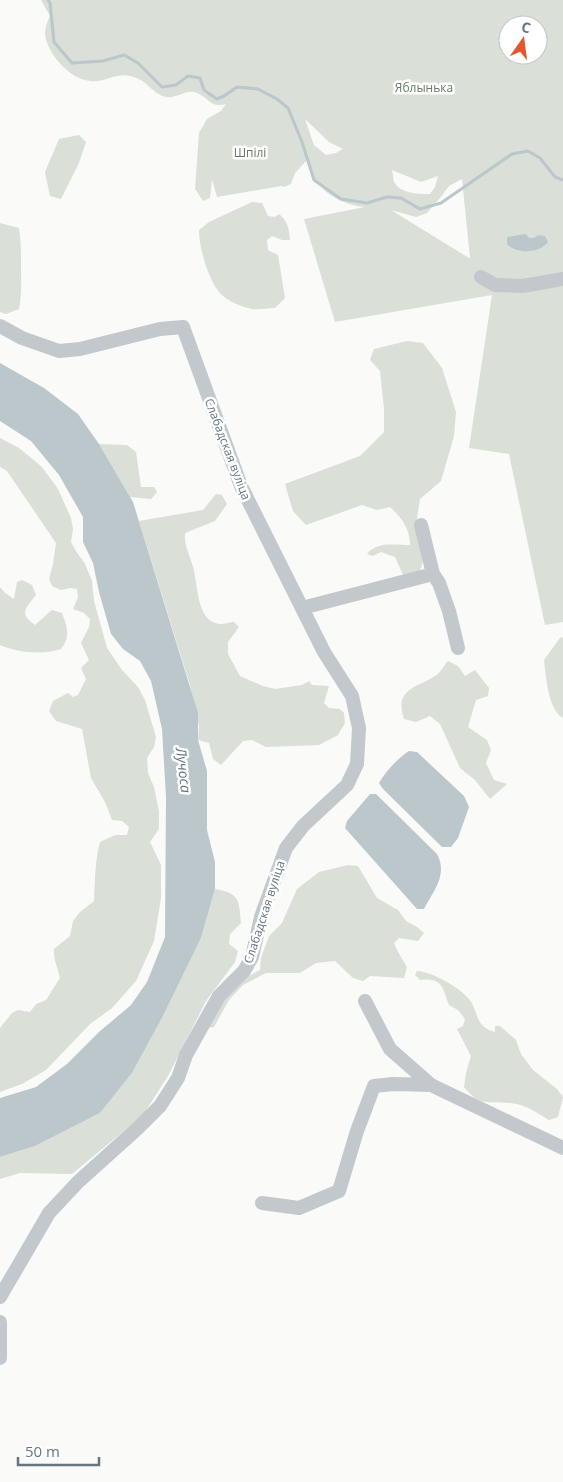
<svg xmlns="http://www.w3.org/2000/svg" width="563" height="1482" font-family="'Open Sans',sans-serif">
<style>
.green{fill:#dadfd7;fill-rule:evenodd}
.water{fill:#bbc7cb}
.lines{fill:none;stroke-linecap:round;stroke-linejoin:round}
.stream{stroke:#bbc7cb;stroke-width:3}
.minor{stroke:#c3c8cc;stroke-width:14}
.labels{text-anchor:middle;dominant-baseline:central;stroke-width:5;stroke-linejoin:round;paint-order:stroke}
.park-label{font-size:12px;fill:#687a64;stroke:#fff}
.street-label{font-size:12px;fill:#657683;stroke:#fff}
.water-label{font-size:14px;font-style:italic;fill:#60757c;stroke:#fff}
</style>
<rect width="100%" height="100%" fill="#fafaf8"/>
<!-- green -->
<g class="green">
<path d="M41,0h522v622l-18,3 -36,-171 -40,-6 23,-153 -157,27 -31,-103 61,-12c-27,-2 -53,-20 -58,-47l-12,13 -4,11 -7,3 -3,-1 -64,11 -5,-18 -2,19 -7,3 -8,-12 4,-56 8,-14 14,-8 5,-7c-16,4 -16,-5 -27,-10 -11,-7 -21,5 -33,3 -12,-2 -20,-17 -32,-20 -19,-6 -26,6 -44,4 -20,-2 -43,-27 -45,-47 0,-6 2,-12 5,-18zM508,25h30v30h-30zM305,119l24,23 14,7 -7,4 -10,2 -12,-10zM392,170l29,12 17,-6 -3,11 -5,7c-11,0 -29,0 -36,-12 -1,-3 -1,-9 -2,-12zM462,179l8,79h-1l-78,-48 25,7 11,-4 13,-15 9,-12z"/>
<polygon points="79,135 86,142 79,163 61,199 50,196 45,172 59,139"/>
<path d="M252,202l10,1 6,13 7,1 4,-3c9,7 10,15 11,26h-8l-10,-4 -5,4 1,10 10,5 7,43 -10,10c-7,0 -16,2 -23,1 -10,-2 -22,-7 -29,-13 -14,-12 -24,-48 -24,-66l10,-8z"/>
<path d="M0,223l19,5c2,13 2,24 2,37 0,15 1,29 -2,44l-13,5 -6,-2z"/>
<path d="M407,341l16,2 19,25 14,44 -2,24 -13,45 -21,18 -4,26 7,36 -3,10 -16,6 -9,-20 -14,-5 -8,4 -6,-2c10,-13 28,-9 43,-9 0,-16 -8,-27 -20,-38l-13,3 -15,-5 -56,20 -13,-14 -8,-27 75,-28 24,-24v-23l-4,-38 -10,-11 4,-11z"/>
<path d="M0,438l19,10 23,19 16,22 13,29 2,11 -2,13 5,9 9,13 7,17 2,20 13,47 15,22 16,17 7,13 11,37 -2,10 -7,11 1,15 6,14 5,25v17l-9,13 11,23v33l-7,43 -18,40 -24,27 -22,16 -44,46 -24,14 -22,8v-64l12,-15 6,-3 12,2 6,-8 10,-4 14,-22c-2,-10 -7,-19 -6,-29l16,-13 3,-15 7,-9 14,-11c1,-20 1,-41 6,-59l15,-7h12l2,-8 -7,-6 -10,-1 -7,-18 -14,-24 -9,-49 -26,-8 -7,-10 4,-10 15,-8 5,4 5,-2 8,-16 -5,-11 8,-8 -8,-17 8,-16 1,-8 -6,-6 -11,-4 5,-12 -1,-8 -7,-1 -9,2 -9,-4 -3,-7 4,-15 3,-21 -49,-72 -7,-4z"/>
<polygon points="99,444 127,445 136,452 141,487 154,487 157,492 151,499 130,497"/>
<path d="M216,494l6,1 5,9 -12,17 -30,12c-1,13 5,22 8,34 5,16 3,54 26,57 4,1 11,-2 15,-2l5,5 -11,15v12l12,22 23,10 12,3 27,-4 7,-4 3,4 17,1 -5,17 5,5 11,1 4,4 1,10 -7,12 -19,10 -53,2 -14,-7 -9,1 -22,24 -8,-6 -4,-16 -11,-3 1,-14 -9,-41 -51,-164 64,-11z"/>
<path d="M22,580l10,5 4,10c-10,13 -18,18 -1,30l17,-15 10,3c5,13 9,24 -1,36 -19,6 -42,4 -61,-4v-58l5,6 9,6 3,-17z"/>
<path d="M563,637v81c-15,-8 -17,-42 -19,-58l16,-22z"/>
<path d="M448,661l10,5 7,10 10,-6 14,18 -1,8 -12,4 -8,27 19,13 4,10 -5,13 8,17 13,4 -17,15 -15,-19 -15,-12 -20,-44 -10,-8 -14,6 -12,-3c-10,-30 12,-31 31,-43 5,-3 9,-10 13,-15z"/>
<path d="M348,865l10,1 19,32 21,12 8,11 11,6 7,6 -6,8 -19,-3 -5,5 4,9 9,15 -3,11 -34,-2 -7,5 -10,-3 -18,-17 -19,2 -16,10h-34l-23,12 -14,15 -15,27 -6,1c13,-26 25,-46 52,-58l1,-12 8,-22 13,-13 15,-34 22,-17z"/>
<path d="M215,889c25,4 24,12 26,34l-11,11 -1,10 9,7 -3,11 -29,39 -38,75 -25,39 -71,59 -52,-1 -20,6v-22l35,-11 65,-33 32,-40 31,-57 38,-78z"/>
<path d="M417,971c16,1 42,16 52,28 10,12 5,28 26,33v-6h5l16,14 5,14 12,16 24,19 6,8 -5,20 -9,3c-12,-7 -24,-16 -39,-17 -23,-2 -30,4 -46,-16l2,-14 5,-17 -14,-27 6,-3 2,-7 -7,-9 -9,-5c-6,-17 -7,-28 -29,-25l-5,-5z"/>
</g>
<!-- water -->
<g class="water">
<path d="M526,234l3,4h5l4,-3 7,1 3,6c-9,12 -32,12 -41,2v-7z"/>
<polygon points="0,363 44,388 78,414 99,444 133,502 198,713 198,740 207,771 207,830 215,862 215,889 201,938 163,1016 132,1073 100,1113 35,1146 0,1157 0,1098 36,1087 67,1064 99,1032 131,1005 147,982 165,937 166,797 162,729 151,681 140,661 123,649 111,634 99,592 93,563 83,542 83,517 59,475 31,441 0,421"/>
<path d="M409,751l8,1 47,44 5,11 -11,31 -7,9h-9l-59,-58 -4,-6c7,-12 18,-24 30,-32z"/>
<path d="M370,794h6l61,60c11,21 -3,36 -13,55h-7l-72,-81 2,-7z"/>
</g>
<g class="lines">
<!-- stream -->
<polyline class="stream" points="48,0 50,3 54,42 72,63 103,61 124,55 138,63 162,87 176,85 188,76 200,78 204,90 217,99 224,96 237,87 258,89 277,99 288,108 302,142 314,180 341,199 367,203 387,197 401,198 420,209 441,203 512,154 528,151 540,158 555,177 563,180"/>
<!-- minor -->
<g class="minor">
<polyline points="481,277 495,285 523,286 563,279"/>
<polyline points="0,326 22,338 59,351 80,349 160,329 183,327 241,486 324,652 352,696 359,728 357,764 347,785 303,826 286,848 261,917 252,957 244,971 219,996 186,1055 178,1078 160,1106 138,1128 78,1182 49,1213 0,1297"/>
<polyline points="421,525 433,574 439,583 449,611 458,648"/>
<polyline points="302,608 433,574"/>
<polyline points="431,1085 563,1148"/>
<polyline points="262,1203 299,1208 339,1191 357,1131 374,1086 393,1084 431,1085 390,1049 365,1001"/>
<polyline points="0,1322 0,1358"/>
</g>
</g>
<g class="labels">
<!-- park labels -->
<g class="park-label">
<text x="424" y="87">Яблынька</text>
<text x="250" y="152">Шпілі</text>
</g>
<!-- street labels -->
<g class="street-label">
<text transform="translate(228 449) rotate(69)">Слабадская вуліца</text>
<text transform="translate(264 912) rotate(-72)">Слабадская вуліца</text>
</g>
<!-- water labels -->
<g class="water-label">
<text transform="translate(184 770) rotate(83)">Лучоса</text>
</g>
</g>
<!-- north arrow -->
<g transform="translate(523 40) rotate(14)"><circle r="24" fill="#ffffff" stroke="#c1c8cd"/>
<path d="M0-4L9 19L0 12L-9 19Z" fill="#e4572e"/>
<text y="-8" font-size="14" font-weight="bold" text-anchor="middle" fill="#657683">С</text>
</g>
<!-- scale -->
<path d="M18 1457v8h81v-8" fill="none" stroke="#657683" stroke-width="2.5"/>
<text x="25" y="1457" font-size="15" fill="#657683" stroke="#ffffff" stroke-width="4" paint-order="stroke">50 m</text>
</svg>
